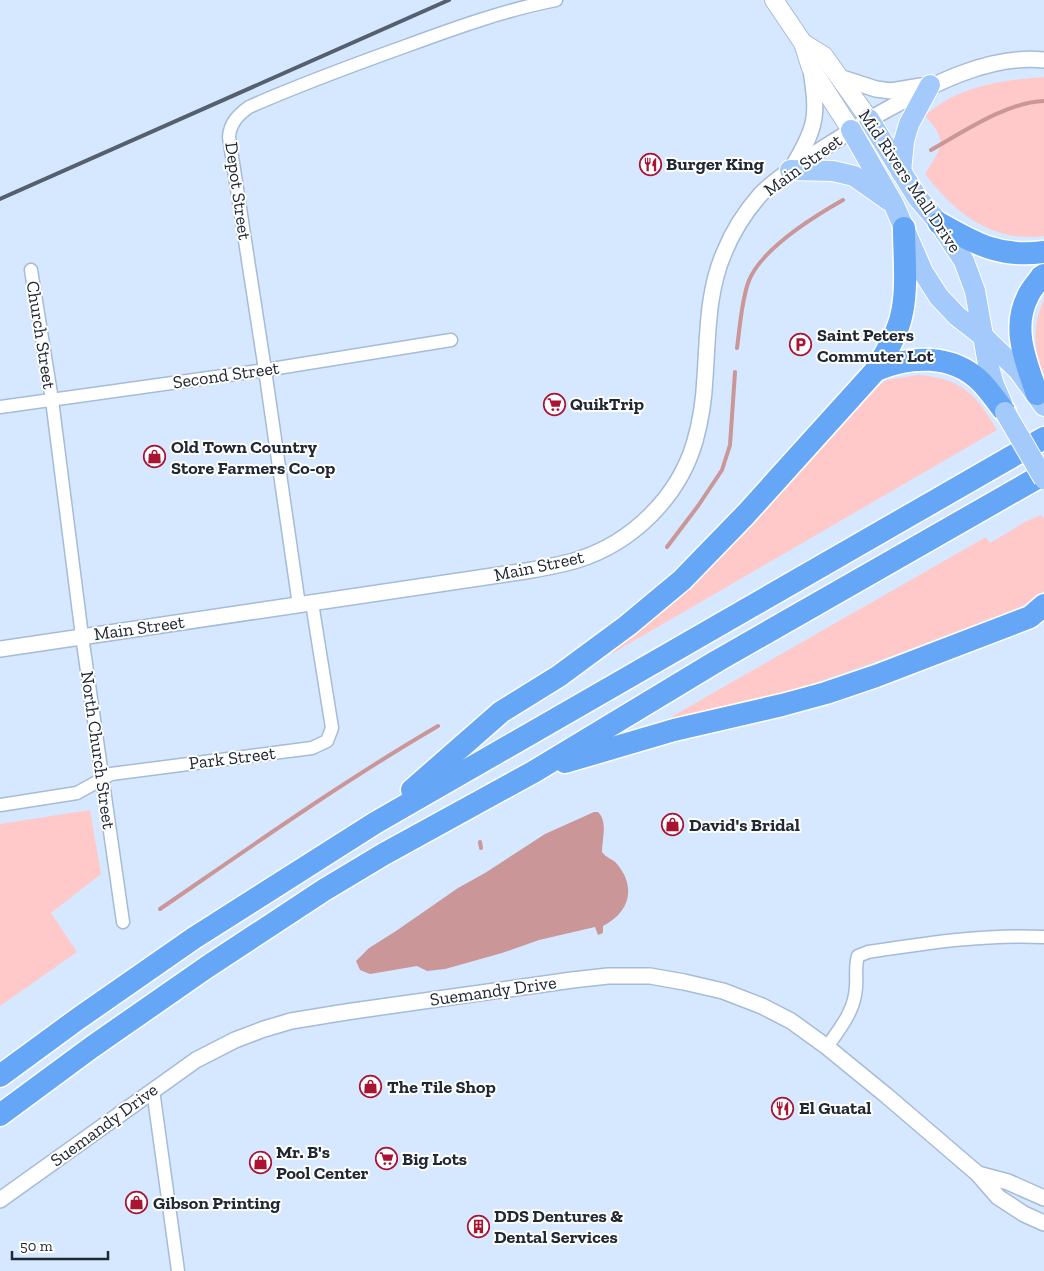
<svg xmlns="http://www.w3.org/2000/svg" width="1044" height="1271" font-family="'Zilla Slab',serif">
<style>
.green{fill:#ffc9c9}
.water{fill:#ca9697}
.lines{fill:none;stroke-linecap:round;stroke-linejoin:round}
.stream{stroke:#ca9697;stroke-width:4}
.minor-casing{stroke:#a6bbd7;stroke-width:15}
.tertiary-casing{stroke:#a6bbd7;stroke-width:18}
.secondary-casing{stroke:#a6bbd7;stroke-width:20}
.primary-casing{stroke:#fff;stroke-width:22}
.motorway-casing{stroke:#fff;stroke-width:25}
.minor{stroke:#fff;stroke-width:12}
.tertiary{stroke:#fff;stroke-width:15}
.secondary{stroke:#fff;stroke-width:18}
.primary{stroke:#a3cafa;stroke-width:20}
.motorway{stroke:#65a6f7;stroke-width:22}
.rail{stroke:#555f6e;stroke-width:4}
.primary-bridge-casing{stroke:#fff;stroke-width:22;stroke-linecap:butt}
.primary-bridge{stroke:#a3cafa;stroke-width:20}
.labels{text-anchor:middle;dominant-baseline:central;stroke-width:4;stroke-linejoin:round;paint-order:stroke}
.poi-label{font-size:18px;font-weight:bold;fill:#202833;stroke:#fff;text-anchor:start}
.street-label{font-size:18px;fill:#202833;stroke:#fff}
</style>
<rect width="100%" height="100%" fill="#d6e8ff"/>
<!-- green -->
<g class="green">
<path d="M1044,77v159c-52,7 -89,-23 -119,-62 16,-27 25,-31 0,-58 31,-30 79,-36 119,-39z"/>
<path d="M1044,299v76c-12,-24 -11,-52 0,-76z"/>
<path d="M918,375c44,3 58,20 79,55l-384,223 -2,-2 262,-262 14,-9z"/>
<polygon points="1041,515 1044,519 1044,591 1031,603 884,659 809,685 748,703 657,725 986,537 990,543 1025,522"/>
<polygon points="90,810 101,874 51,913 77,952 0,1006 0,824"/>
</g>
<!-- water -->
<path class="water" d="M594,812h4c10,9 4,28 4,40 4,6 11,7 15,12 20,24 12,49 -14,62v7l-5,2 -3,-8 -56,13 -37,13 -57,16 -18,2 -10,-5 -47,8 -10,-4 -4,-9 13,-13 27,-17 62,-43 27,-15 60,-39z"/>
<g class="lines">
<!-- stream -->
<g class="stream">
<path d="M931,150c32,-18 76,-48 113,-49"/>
<path d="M737,348c3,-21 4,-44 11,-65 12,-34 65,-66 95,-83"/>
<polyline points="667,547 698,506 722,470 730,445 735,372"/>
<polyline points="480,842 481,848"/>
<path d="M160,909c92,-63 182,-127 278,-183"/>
</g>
<defs>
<g id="minor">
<polyline points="31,270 52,400 82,636 123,922"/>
<polyline points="0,407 265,370 451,340"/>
<path d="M299,605l-34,-235 -36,-233c1,-14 9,-22 20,-30 52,-23 104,-42 157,-61 49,-18 99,-36 150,-46"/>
<polyline points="0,805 77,793 111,774 312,748 327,741 332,728 312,603"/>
<path d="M827,1047c11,-16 25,-33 28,-52 3,-14 -1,-26 3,-39l10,-4c59,-9 117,-18 176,-15"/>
<polyline points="153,1090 178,1271"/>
</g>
<g id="tertiary">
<polyline points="839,77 876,89 891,91 921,86"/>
<path d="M793,166c24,-40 25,-50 18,-96"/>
<path d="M0,649l526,-78c17,-3 35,-6 51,-11 55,-17 102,-63 118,-119 6,-21 9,-42 10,-64 3,-41 2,-85 19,-124 8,-20 22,-42 36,-58 17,-18 39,-30 59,-44 22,-14 45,-29 69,-42 45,-25 103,-55 156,-49"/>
<polyline points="978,1174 1008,1182 1044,1198"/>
<polyline points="0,1200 196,1060 235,1040 264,1029 291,1021 346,1012 572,980 608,976 650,976 684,982 723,991 762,1006 791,1021 827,1047 887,1096 978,1174 998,1197 1024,1214 1044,1223"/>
</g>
<g id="secondary">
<polyline points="774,0 803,43 811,68 851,130"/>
<polyline points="803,43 824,56 869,119"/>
</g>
<g id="primary">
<polyline points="869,119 917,197 939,223 964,261 975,291 988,364 994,385 1002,403"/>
<polyline points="851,130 894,205 923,272 939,297 957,316 984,337 1018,370 1044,406"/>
<polyline points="790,170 833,171 854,176 888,200"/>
<polyline points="901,172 904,141 909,124 930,85"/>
</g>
<g id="motorway">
<path d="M939,223c37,21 61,35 105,29"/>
<path d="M876,370c34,-14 76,-17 105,12 9,9 16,20 24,30"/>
<path d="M1037,394c-11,-32 -26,-66 -9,-98 3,-7 9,-13 13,-19l3,-2"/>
<polyline points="565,762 674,730 782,705 826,693 876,676 1030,617 1044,605"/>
<path d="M412,790l89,-78 58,-36 69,-51 54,-45 64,-66 130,-144c9,-16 21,-35 25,-53 7,-28 3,-60 3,-89"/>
<polyline points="0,1076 79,1018 194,938 375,823 1044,438"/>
<polyline points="0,1115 92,1047 207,967 324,890 384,854 535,771 717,661 1044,474"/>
</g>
</defs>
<!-- minor casing -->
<use href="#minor" class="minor-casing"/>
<!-- tertiary casing -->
<use href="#tertiary" class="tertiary-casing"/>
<!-- secondary casing -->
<use href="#secondary" class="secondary-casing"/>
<!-- primary casing -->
<use href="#primary" class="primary-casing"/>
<!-- motorway casing -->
<use href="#motorway" class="motorway-casing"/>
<!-- minor -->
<use href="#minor" class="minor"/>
<!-- tertiary -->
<use href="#tertiary" class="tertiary"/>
<!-- secondary -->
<use href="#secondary" class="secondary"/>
<!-- primary -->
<use href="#primary" class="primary"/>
<!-- motorway -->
<use href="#motorway" class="motorway"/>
<!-- rail -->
<polyline class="rail" points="0,199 449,0"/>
<defs>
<polyline id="primary-bridge" points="1005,412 1044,479"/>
</defs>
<!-- primary-bridge casing -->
<use href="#primary-bridge" class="primary-bridge-casing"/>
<!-- primary-bridge -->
<use href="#primary-bridge" class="primary-bridge"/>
</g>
<!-- icons -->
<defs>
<symbol id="restaurant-ring" viewBox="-11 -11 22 22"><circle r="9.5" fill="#fff" stroke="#aa1433" stroke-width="1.5"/><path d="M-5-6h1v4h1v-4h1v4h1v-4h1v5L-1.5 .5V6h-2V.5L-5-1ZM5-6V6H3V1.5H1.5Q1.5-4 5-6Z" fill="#aa1433"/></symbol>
<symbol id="parking-ring" viewBox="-11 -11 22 22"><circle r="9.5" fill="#fff" stroke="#aa1433" stroke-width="1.5"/><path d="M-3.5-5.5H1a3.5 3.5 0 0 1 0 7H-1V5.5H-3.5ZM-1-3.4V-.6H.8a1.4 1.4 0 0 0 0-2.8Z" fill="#aa1433"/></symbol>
<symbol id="supermarket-ring" viewBox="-11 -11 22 22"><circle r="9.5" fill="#fff" stroke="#aa1433" stroke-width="1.5"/><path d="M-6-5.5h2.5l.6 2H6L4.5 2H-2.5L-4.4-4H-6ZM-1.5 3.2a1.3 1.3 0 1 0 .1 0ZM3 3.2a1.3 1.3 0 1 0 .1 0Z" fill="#aa1433"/></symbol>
<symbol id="shop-ring" viewBox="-11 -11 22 22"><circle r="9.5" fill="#fff" stroke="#aa1433" stroke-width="1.5"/><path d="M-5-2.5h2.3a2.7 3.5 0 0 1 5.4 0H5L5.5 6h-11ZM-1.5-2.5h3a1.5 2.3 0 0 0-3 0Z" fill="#aa1433"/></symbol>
<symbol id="building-ring" viewBox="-11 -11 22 22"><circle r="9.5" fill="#fff" stroke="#aa1433" stroke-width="1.5"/><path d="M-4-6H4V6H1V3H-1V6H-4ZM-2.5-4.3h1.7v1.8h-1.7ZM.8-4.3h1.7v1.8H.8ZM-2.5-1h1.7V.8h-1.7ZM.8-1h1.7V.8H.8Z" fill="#aa1433"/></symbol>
</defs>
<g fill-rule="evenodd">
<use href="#restaurant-ring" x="638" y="152" width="25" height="25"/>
<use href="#parking-ring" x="788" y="332" width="25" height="25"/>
<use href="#supermarket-ring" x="542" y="392" width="25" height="25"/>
<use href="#shop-ring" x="142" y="444" width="25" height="25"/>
<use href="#shop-ring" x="660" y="812" width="25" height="25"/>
<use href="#shop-ring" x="358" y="1074" width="25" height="25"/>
<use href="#restaurant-ring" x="770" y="1096" width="25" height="25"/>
<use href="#supermarket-ring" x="374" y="1146" width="25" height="25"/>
<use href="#shop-ring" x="248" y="1150" width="25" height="25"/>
<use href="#shop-ring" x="124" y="1190" width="25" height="25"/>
<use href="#building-ring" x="466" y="1214" width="25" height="25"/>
</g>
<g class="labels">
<!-- poi labels -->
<g class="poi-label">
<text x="666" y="164">Burger King</text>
<text x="817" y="335">Saint Peters<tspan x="817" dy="21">Commuter Lot</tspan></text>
<text x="570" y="404">QuikTrip</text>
<text x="171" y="447">Old Town Country<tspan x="171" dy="21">Store Farmers Co-op</tspan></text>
<text x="689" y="825">David's Bridal</text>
<text x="387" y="1087">The Tile Shop</text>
<text x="799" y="1108">El Guatal</text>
<text x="276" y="1152">Mr. B's<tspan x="276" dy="21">Pool Center</tspan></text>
<text x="402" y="1159">Big Lots</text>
<text x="153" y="1203">Gibson Printing</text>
<text x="494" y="1216">DDS Dentures &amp;<tspan x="494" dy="21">Dental Services</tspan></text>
</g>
<!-- street labels -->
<g class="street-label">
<text transform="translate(803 165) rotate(-36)">Main Street</text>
<text transform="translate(910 181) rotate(56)">Mid Rivers Mall Drive</text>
<text transform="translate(238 191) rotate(82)">Depot Street</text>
<text transform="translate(41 335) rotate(81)">Church Street</text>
<text transform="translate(226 375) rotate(-8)">Second Street</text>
<text transform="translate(539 566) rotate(-12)">Main Street</text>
<text transform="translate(139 628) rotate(-8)">Main Street</text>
<text transform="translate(98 750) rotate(82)">North Church Street</text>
<text transform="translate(232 758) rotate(-7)">Park Street</text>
<text transform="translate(493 991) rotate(-8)">Suemandy Drive</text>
<text transform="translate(104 1125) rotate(-36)">Suemandy Drive</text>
</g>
</g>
<!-- scale -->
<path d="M12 1251v8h96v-8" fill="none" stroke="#202833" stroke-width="2.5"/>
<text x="20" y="1251" font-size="15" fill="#202833" stroke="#ffffff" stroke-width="4" paint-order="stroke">50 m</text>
</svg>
